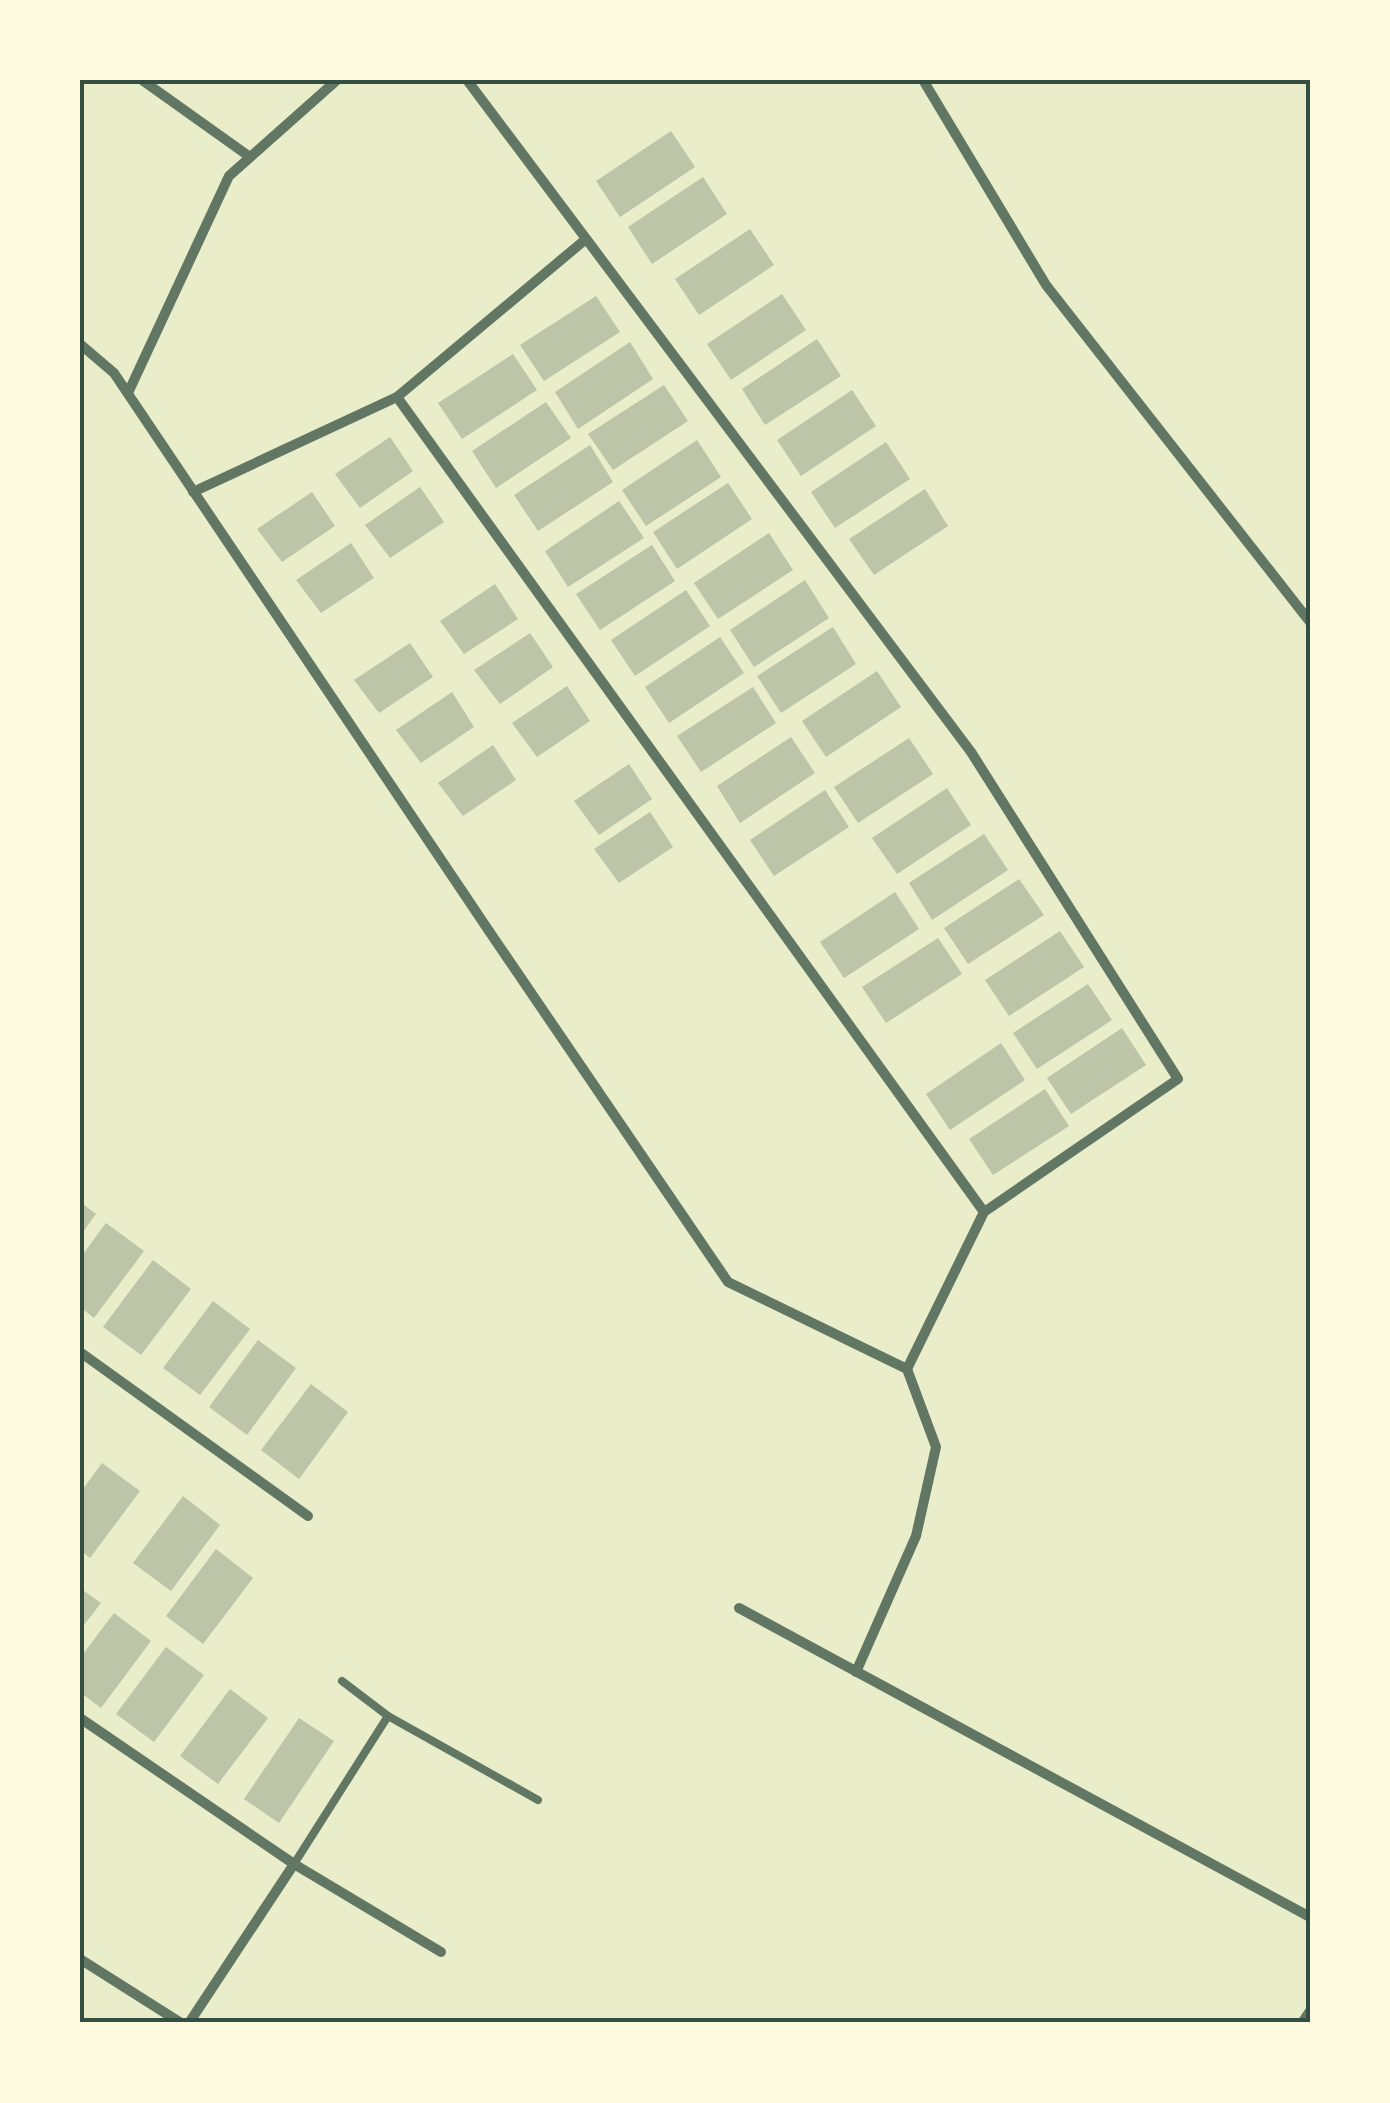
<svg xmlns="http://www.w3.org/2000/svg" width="1390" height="2103" font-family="'Titillium Web',sans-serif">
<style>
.building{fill:#bcc5a7}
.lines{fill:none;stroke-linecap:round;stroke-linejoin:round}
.service{stroke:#617663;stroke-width:8}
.minor{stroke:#617663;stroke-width:10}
.neatline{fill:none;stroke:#344e41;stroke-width:4}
</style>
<rect width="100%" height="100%" fill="#e9edc9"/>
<!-- building -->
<g class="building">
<polygon points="671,131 695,167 620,217 596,181"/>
<polygon points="703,177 727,214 652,264 628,227"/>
<polygon points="750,229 774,265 699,315 675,279"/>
<polygon points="782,294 806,330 731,380 707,344"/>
<polygon points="596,296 620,332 544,381 520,345"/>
<polygon points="817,339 841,376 765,425 742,389"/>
<polygon points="630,342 653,379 578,429 555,392"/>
<polygon points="513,354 537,390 462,439 438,403"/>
<polygon points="664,385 688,421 613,470 588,434"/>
<polygon points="852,390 876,426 801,476 777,440"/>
<polygon points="546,402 571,438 496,488 472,451"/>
<polygon points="390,437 413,471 360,508 335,474"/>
<polygon points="697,440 721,477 646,526 622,490"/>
<polygon points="886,442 910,479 835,528 811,492"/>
<polygon points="590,445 613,482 538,531 514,495"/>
<polygon points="728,483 752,519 677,569 653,532"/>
<polygon points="420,487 444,522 390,558 365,525"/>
<polygon points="925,489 948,526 874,575 849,539"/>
<polygon points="312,492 335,526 282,562 257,529"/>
<polygon points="619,501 644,538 568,587 545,551"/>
<polygon points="769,533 793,570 718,619 694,583"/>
<polygon points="351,543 374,578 321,613 296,580"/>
<polygon points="652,545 675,581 600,630 576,594"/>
<polygon points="805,580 829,618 754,667 730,630"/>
<polygon points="495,584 518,619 464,654 440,621"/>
<polygon points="686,590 710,626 635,676 611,640"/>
<polygon points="833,627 856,664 781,713 757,676"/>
<polygon points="530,633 553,667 500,704 474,670"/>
<polygon points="720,637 744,673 669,723 645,687"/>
<polygon points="410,643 433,677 379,713 354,680"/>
<polygon points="877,671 901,707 826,757 802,721"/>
<polygon points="567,686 590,721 537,757 512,723"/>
<polygon points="753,687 776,723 701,772 677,736"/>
<polygon points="452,692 474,727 421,763 396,730"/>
<polygon points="791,737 815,773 740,823 717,786"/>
<polygon points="909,738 933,774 858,823 834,787"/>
<polygon points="493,745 516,780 463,816 438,783"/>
<polygon points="629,764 652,799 599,835 574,801"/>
<polygon points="947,788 971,825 897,874 872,838"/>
<polygon points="825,790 849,827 774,876 750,840"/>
<polygon points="650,812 673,847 619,883 594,849"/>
<polygon points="984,834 1008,870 932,920 909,883"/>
<polygon points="1019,879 1044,915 968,964 944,928"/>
<polygon points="895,892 919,929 844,978 820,942"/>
<polygon points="1060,931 1084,967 1009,1016 985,980"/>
<polygon points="938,938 962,974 886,1023 862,987"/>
<polygon points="1088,984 1112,1020 1037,1069 1013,1033"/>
<polygon points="1122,1028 1146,1065 1071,1114 1047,1078"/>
<polygon points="1001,1043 1025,1080 950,1130 926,1094"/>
<polygon points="1045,1089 1069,1126 993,1175 969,1139"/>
<polygon points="80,1202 96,1214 80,1236"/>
<polygon points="106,1223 144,1251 94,1318 80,1307 80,1258"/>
<polygon points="153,1260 191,1289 141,1355 103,1327"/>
<polygon points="213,1301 250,1329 200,1395 163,1368"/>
<polygon points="258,1340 296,1368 247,1435 209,1407"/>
<polygon points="311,1384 348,1412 299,1479 261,1450"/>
<polygon points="102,1463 140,1491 90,1558 80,1550 80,1493"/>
<polygon points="183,1496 220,1525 171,1591 133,1563"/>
<polygon points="216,1549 253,1578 203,1644 166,1616"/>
<polygon points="80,1588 101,1603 80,1630"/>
<polygon points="114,1613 151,1641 101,1708 80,1692 80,1658"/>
<polygon points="166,1647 204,1675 154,1742 116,1714"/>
<polygon points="230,1689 268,1718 218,1784 180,1756"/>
<polygon points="299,1718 334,1741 279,1823 244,1799"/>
</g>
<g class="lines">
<!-- service -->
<g class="service">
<polyline points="342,1681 388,1716 538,1800"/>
<polyline points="294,1864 388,1716"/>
</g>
<!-- minor -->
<g class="minor">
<polyline points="142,80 250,157"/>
<polyline points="923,80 1046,285 1310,622"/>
<polyline points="80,344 114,373 491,934 728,1282 907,1369 984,1212 1178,1079 971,752 467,80"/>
<polyline points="128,393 229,176 337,80"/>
<polyline points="397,397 984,1212"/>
<polyline points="193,492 397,397 586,239"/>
<polyline points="80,1352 308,1516"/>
<polyline points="739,1608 1310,1917"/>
<polyline points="856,1672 916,1536 936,1447 907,1369"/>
<polyline points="80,1718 294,1864 441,1952"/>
<polyline points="80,1959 181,2023"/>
<polyline points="189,2023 294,1864"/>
<polyline points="1302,2023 1310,2011"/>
</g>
</g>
<!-- border -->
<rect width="1390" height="2103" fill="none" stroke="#fefae0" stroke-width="165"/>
<rect x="82" y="82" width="1226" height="1938" class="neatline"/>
</svg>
